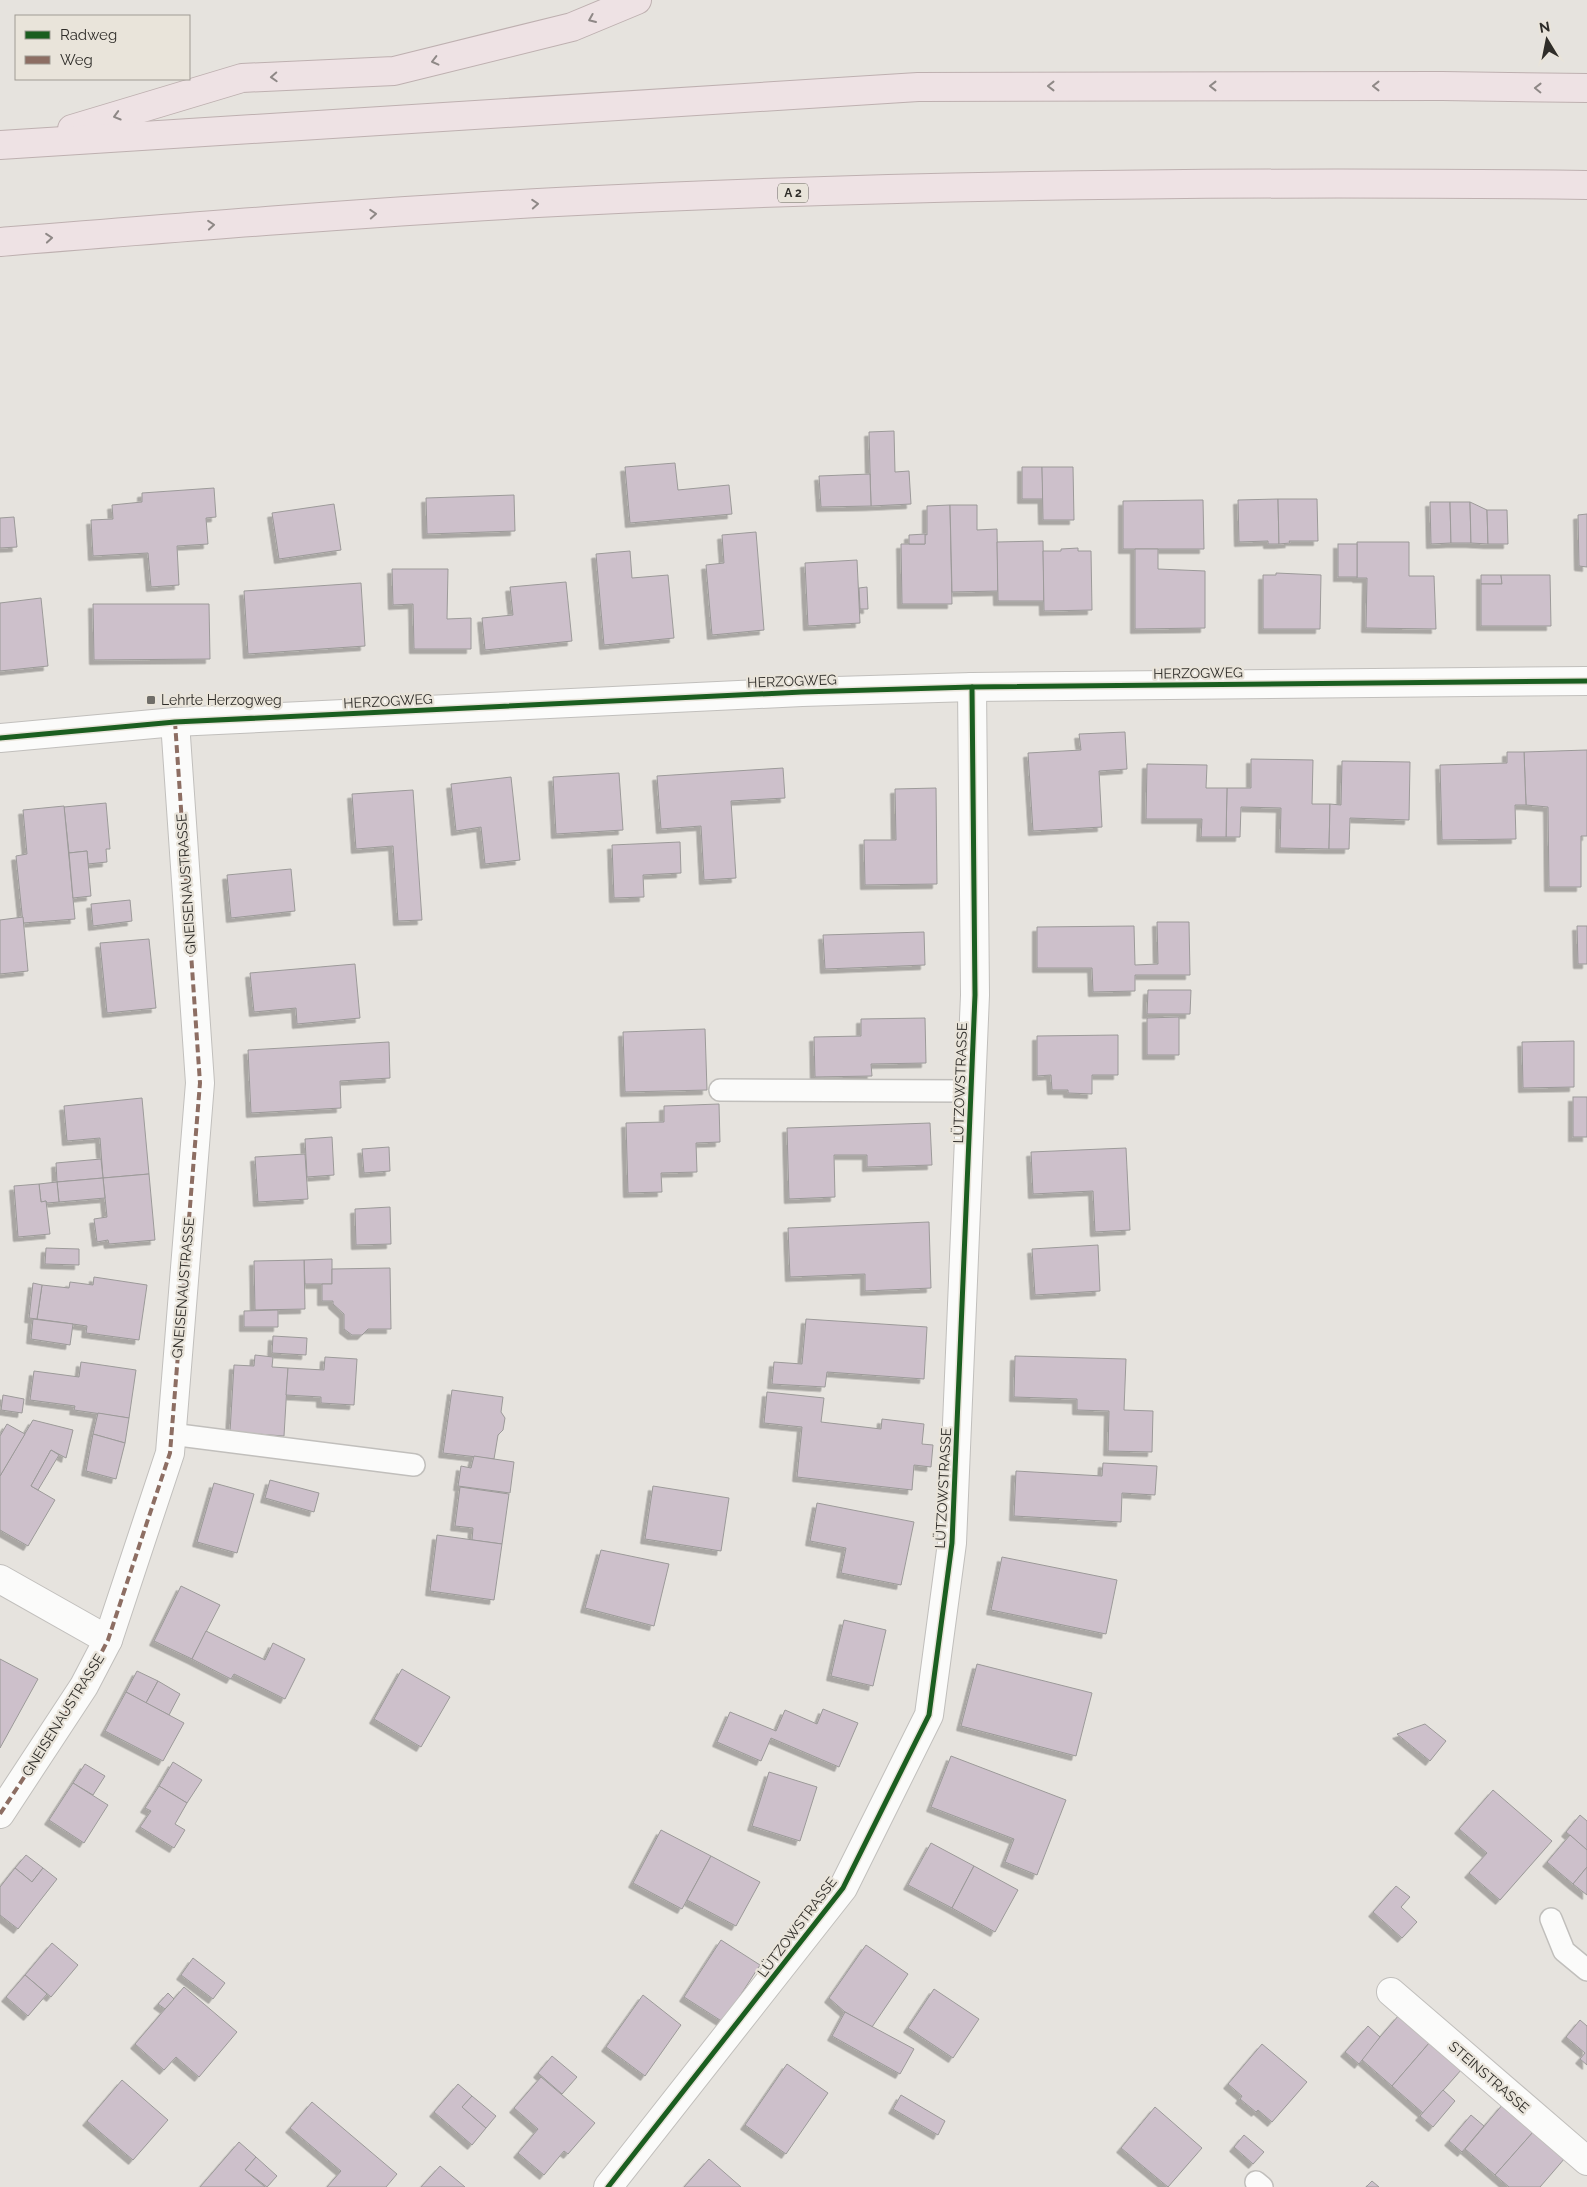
<svg xmlns="http://www.w3.org/2000/svg" width="1587" height="2187" font-family="Raleway,sans-serif">
<style>
.building{fill:#cdc0cb;stroke:#9c9a99;filter:url(#shadow)}
.lines{fill:none;stroke-linecap:round;stroke-linejoin:round}
.lane-casing{stroke:#c1bfbc;stroke-width:24}
.street-casing{stroke:#c1bfbc;stroke-width:30}
.highway-casing{stroke:#beb0b0;stroke-width:30}
.lane{stroke:#fbfbfa;stroke-width:21}
.street{stroke:#fbfbfa;stroke-width:28}
.highway{stroke:#eee2e4;stroke-width:28}
.quiet{stroke:#8d6e63;stroke-width:4;stroke-dasharray:8 4;stroke-linecap:butt}
.cycleway-casing{stroke:#e9e4da;stroke-width:8}
.cycleway{stroke:#1b5e20;stroke-width:5}
.oneway{stroke:#8e8886}
.poi-dot{fill:#6f6d68;stroke:#e9e4da;stroke-width:2}
.labels{text-anchor:middle;dominant-baseline:central;stroke-width:4.5;stroke-linejoin:round;paint-order:stroke}
.shield{fill:#e9e4da;stroke:#67645e;stroke-width:1}
.shield-label{font-size:12px;font-weight:bold;fill:#2f2d29}
.street-label{font-size:14px;fill:#2f2d29;stroke:#e9e4da}
.poi-label{font-size:14px;fill:#2f2d29;stroke:#e9e4da;text-anchor:start}
</style>
<defs>
<filter id="shadow"><feDropShadow dx="-4.5" dy="4.5" stdDeviation="0" flood-color="#0004"/></filter>
</defs>
<rect width="100%" height="100%" fill="#e6e3de"/>
<!-- building -->
<g class="building">
<polygon points="894,431 895,472 909,471 911,504 871,506 869,432"/>
<polygon points="675,463 678,490 729,485 732,514 630,523 625,467"/>
<polygon points="1022,467 1042,467 1043,499 1022,499"/>
<polygon points="1042,467 1073,467 1074,520 1043,520"/>
<polygon points="870,474 871,506 821,507 819,476"/>
<polygon points="214,488 216,517 206,518 208,544 177,546 179,585 151,587 148,553 93,556 91,520 113,519 112,505 142,502 142,493"/>
<polygon points="514,495 515,531 427,534 426,498"/>
<polygon points="1278,499 1279,544 1268,544 1268,541 1239,542 1238,500"/>
<polygon points="1278,499 1317,499 1318,541 1289,541 1290,543 1279,544"/>
<polygon points="1203,500 1204,549 1123,549 1123,501"/>
<polygon points="1430,502 1450,502 1451,543 1431,544"/>
<polygon points="1450,502 1470,502 1471,543 1451,543"/>
<polygon points="1470,502 1487,510 1488,544 1471,543"/>
<polygon points="334,504 341,550 279,559 272,513"/>
<polygon points="950,505 952,604 902,604 901,544 925,544 925,534 927,535 927,506"/>
<polygon points="950,505 977,505 977,530 997,529 998,591 952,592"/>
<polygon points="1487,510 1507,510 1508,544 1488,544"/>
<polygon points="1587,514 1587,567 1579,566 1578,515"/>
<polygon points="14,517 17,547 0,548 0,518"/>
<polygon points="756,532 764,630 712,635 706,565 724,563 722,535"/>
<polygon points="925,534 925,544 909,544 909,535"/>
<polygon points="1043,541 1044,601 998,601 997,542"/>
<polygon points="1357,542 1409,542 1409,576 1434,576 1436,629 1366,628 1367,578 1357,578"/>
<rect x="1338" y="544" width="19" height="33"/>
<polygon points="1078,548 1078,551 1091,551 1092,610 1044,611 1043,551 1061,551 1061,549"/>
<polygon points="1135,549 1158,549 1158,569 1205,571 1205,628 1135,629"/>
<polygon points="630,551 632,578 668,575 674,638 604,645 596,554"/>
<polygon points="857,560 860,623 808,626 805,563"/>
<polygon points="392,569 448,569 447,619 471,618 471,649 414,649 413,604 393,605"/>
<polygon points="1276,573 1321,575 1320,629 1263,629 1263,575 1276,575"/>
<polygon points="1481,575 1501,575 1502,584 1481,584"/>
<polygon points="1501,575 1550,575 1551,626 1481,626 1481,584 1502,584"/>
<polygon points="566,582 572,641 485,650 482,618 513,615 510,587"/>
<polygon points="361,583 365,646 248,654 244,591"/>
<polygon points="867,587 868,609 860,609 859,588"/>
<polygon points="41,598 48,666 0,671 0,603"/>
<polygon points="93,604 209,604 210,659 94,660"/>
<polygon points="1125,732 1127,769 1099,771 1102,827 1033,831 1028,753 1081,750 1079,734"/>
<polygon points="1587,750 1587,836 1581,836 1581,887 1549,887 1548,807 1526,805 1524,752"/>
<polygon points="1507,752 1524,752 1526,805 1515,805 1516,839 1442,840 1440,765 1507,763"/>
<polygon points="1251,759 1313,760 1312,804 1330,804 1329,849 1280,848 1281,808 1241,807 1240,837 1226,837 1227,788 1251,788"/>
<polygon points="1342,761 1410,762 1409,820 1350,818 1349,849 1329,849 1330,804 1341,805"/>
<polygon points="1147,764 1207,765 1206,788 1227,788 1226,837 1201,837 1202,819 1146,819"/>
<polygon points="783,768 785,798 731,801 736,878 704,880 701,826 661,829 657,776"/>
<polygon points="619,773 623,830 556,834 553,777"/>
<polygon points="511,777 520,860 485,864 481,827 456,831 451,784"/>
<polygon points="936,788 937,884 865,885 864,840 896,840 895,789"/>
<polygon points="413,790 422,920 398,921 393,846 356,849 352,794"/>
<polygon points="106,803 110,849 106,849 107,862 88,864 87,851 69,853 64,807"/>
<polygon points="64,806 75,919 23,923 16,856 27,854 23,810"/>
<polygon points="680,842 681,873 643,875 644,897 614,898 612,845"/>
<polygon points="87,851 91,896 73,898 69,853"/>
<polygon points="291,869 295,911 231,918 227,875"/>
<polygon points="130,900 132,921 93,926 91,904"/>
<polygon points="23,917 28,971 0,974 0,920"/>
<polygon points="1157,922 1189,922 1190,975 1135,975 1135,991 1093,992 1092,968 1037,968 1037,927 1134,926 1135,965 1158,964"/>
<polygon points="1577,926 1587,926 1587,964 1578,964"/>
<polygon points="924,932 925,965 825,969 823,935"/>
<polygon points="149,939 156,1008 107,1013 100,943"/>
<polygon points="355,964 360,1018 297,1024 296,1008 254,1012 250,973"/>
<polygon points="1148,990 1191,990 1190,1014 1147,1014"/>
<polygon points="1179,1017 1179,1055 1147,1055 1147,1018"/>
<polygon points="925,1018 926,1063 871,1064 872,1076 815,1077 814,1037 861,1036 861,1019"/>
<polygon points="705,1029 707,1090 625,1092 623,1032"/>
<polygon points="1118,1035 1118,1075 1092,1075 1092,1094 1068,1093 1068,1090 1052,1090 1051,1075 1037,1076 1037,1036"/>
<polygon points="1574,1041 1574,1087 1523,1088 1522,1042"/>
<polygon points="389,1042 390,1078 340,1081 341,1108 251,1113 248,1050"/>
<rect x="1573" y="1097" width="14" height="40"/>
<polygon points="142,1098 149,1174 103,1178 100,1138 67,1141 64,1106"/>
<polygon points="719,1104 720,1142 696,1143 697,1172 661,1173 662,1192 628,1193 626,1123 664,1122 664,1106"/>
<polygon points="930,1123 932,1165 867,1167 867,1155 834,1155 835,1197 789,1199 787,1128"/>
<polygon points="332,1137 334,1175 307,1177 305,1139"/>
<polygon points="389,1147 390,1171 364,1173 362,1149"/>
<polygon points="1126,1148 1130,1230 1095,1232 1093,1191 1033,1194 1031,1152"/>
<polygon points="305,1154 308,1199 258,1202 255,1157"/>
<polygon points="101,1159 103,1178 57,1182 56,1163"/>
<polygon points="149,1174 155,1240 109,1244 108,1240 97,1242 94,1219 107,1217 103,1178"/>
<polygon points="103,1178 105,1198 59,1202 57,1182"/>
<polygon points="57,1182 59,1202 47,1203 46,1201 41,1202 39,1184"/>
<polygon points="39,1184 41,1202 46,1201 50,1234 18,1237 14,1186"/>
<polygon points="390,1207 391,1244 356,1245 355,1209"/>
<polygon points="929,1222 931,1288 865,1291 865,1274 790,1277 788,1228"/>
<polygon points="1098,1245 1100,1291 1035,1295 1032,1249"/>
<polygon points="46,1248 79,1249 79,1265 45,1264"/>
<polygon points="332,1259 332,1284 305,1284 304,1260"/>
<polygon points="304,1260 305,1309 255,1310 254,1261"/>
<polygon points="390,1268 391,1329 368,1329 362,1335 352,1335 344,1329 344,1314 333,1304 333,1301 322,1301 322,1284 332,1284 332,1269"/>
<polygon points="94,1277 147,1285 139,1340 86,1333 87,1326 37,1319 42,1285 69,1288 70,1282 93,1285"/>
<polygon points="33,1283 42,1285 37,1319 29,1318"/>
<polygon points="278,1310 278,1327 244,1327 244,1311"/>
<polygon points="33,1319 73,1324 70,1345 31,1339"/>
<polygon points="806,1319 927,1327 924,1379 827,1372 825,1387 772,1384 774,1362 802,1364"/>
<polygon points="273,1336 307,1338 306,1355 272,1353"/>
<polygon points="255,1355 273,1357 272,1367 288,1368 284,1436 230,1432 234,1365 254,1366"/>
<polygon points="1015,1356 1126,1359 1124,1410 1153,1411 1152,1452 1108,1451 1109,1411 1077,1410 1077,1399 1014,1397"/>
<polygon points="325,1357 357,1359 354,1405 321,1403 321,1397 286,1395 288,1368 324,1370"/>
<polygon points="81,1362 136,1370 129,1418 74,1410 75,1406 30,1400 34,1371 79,1377"/>
<polygon points="452,1390 503,1397 501,1412 505,1418 503,1430 498,1435 494,1459 443,1453"/>
<polygon points="767,1392 824,1398 821,1422 881,1429 882,1419 924,1424 922,1444 933,1445 931,1467 914,1465 912,1490 797,1477 802,1427 764,1423"/>
<polygon points="3,1395 24,1399 22,1413 1,1410"/>
<polygon points="98,1413 129,1418 125,1443 93,1434"/>
<polygon points="33,1420 73,1430 66,1458 51,1450 31,1486 55,1500 28,1546 0,1530 0,1476"/>
<polygon points="7,1424 25,1434 0,1476 0,1436"/>
<polygon points="93,1434 125,1443 116,1479 86,1471"/>
<polygon points="51,1450 59,1455 38,1490 31,1486"/>
<polygon points="474,1456 514,1462 510,1493 458,1486 461,1466 471,1468"/>
<polygon points="1103,1463 1157,1466 1155,1495 1122,1493 1121,1522 1014,1516 1016,1471 1102,1476"/>
<polygon points="270,1480 319,1493 314,1512 265,1498"/>
<polygon points="214,1483 254,1494 237,1553 197,1542"/>
<polygon points="653,1486 729,1498 721,1551 645,1539"/>
<polygon points="460,1487 509,1494 502,1544 472,1540 473,1528 455,1526"/>
<polygon points="817,1503 914,1522 901,1585 841,1573 846,1548 810,1541"/>
<polygon points="437,1535 502,1544 494,1600 430,1591"/>
<polygon points="601,1550 669,1564 654,1626 585,1608"/>
<polygon points="1002,1557 1117,1580 1106,1634 991,1610"/>
<polygon points="181,1586 220,1605 192,1659 154,1641"/>
<polygon points="844,1620 886,1630 873,1686 831,1676"/>
<polygon points="206,1631 265,1660 273,1643 305,1659 285,1699 234,1674 231,1679 192,1659"/>
<polygon points="0,1659 38,1679 0,1748"/>
<polygon points="977,1664 1092,1693 1076,1756 961,1726"/>
<polygon points="402,1669 450,1697 421,1747 374,1719"/>
<polygon points="137,1671 158,1681 146,1703 126,1692"/>
<polygon points="158,1681 180,1694 169,1715 146,1703"/>
<polygon points="126,1692 184,1723 163,1761 105,1731"/>
<polygon points="823,1709 858,1723 839,1767 771,1738 761,1761 717,1742 730,1712 776,1731 785,1710 817,1724"/>
<polygon points="1425,1724 1446,1741 1430,1761 1397,1734"/>
<polygon points="951,1756 1066,1800 1037,1875 1005,1862 1014,1839 931,1807"/>
<polygon points="173,1762 202,1780 187,1803 159,1786"/>
<polygon points="85,1764 105,1776 93,1795 73,1783"/>
<polygon points="769,1772 817,1787 800,1841 752,1826"/>
<polygon points="73,1783 108,1805 84,1843 49,1820"/>
<polygon points="159,1786 187,1803 175,1824 185,1830 174,1848 140,1827 151,1811 145,1808"/>
<polygon points="1493,1790 1552,1841 1500,1900 1469,1873 1487,1853 1459,1829"/>
<polygon points="1580,1815 1587,1821 1587,1850 1566,1832"/>
<polygon points="661,1830 711,1856 682,1909 633,1883"/>
<polygon points="1570,1835 1587,1850 1587,1867 1573,1884 1547,1862"/>
<polygon points="931,1843 974,1866 952,1908 908,1885"/>
<polygon points="26,1855 43,1868 32,1882 15,1868"/>
<polygon points="711,1856 760,1882 736,1926 687,1900"/>
<polygon points="974,1866 1018,1890 995,1932 952,1908"/>
<polygon points="1587,1867 1587,1895 1573,1884"/>
<polygon points="15,1868 32,1882 43,1868 57,1879 18,1929 0,1915 0,1887"/>
<polygon points="1396,1886 1410,1897 1401,1907 1417,1922 1402,1938 1373,1912"/>
<polygon points="721,1940 760,1965 723,2022 684,1997"/>
<polygon points="52,1943 78,1965 51,1997 25,1975"/>
<polygon points="866,1945 908,1974 872,2027 845,2012 829,1998"/>
<polygon points="193,1958 225,1983 213,1999 181,1975"/>
<polygon points="25,1975 47,1994 28,2016 6,1997"/>
<polygon points="184,1987 237,2032 199,2077 176,2057 164,2070 135,2044"/>
<polygon points="934,1989 979,2019 953,2058 908,2028"/>
<polygon points="168,1993 174,1999 165,2009 158,2004"/>
<polygon points="643,1995 681,2025 645,2076 606,2047"/>
<polygon points="845,2012 914,2049 900,2074 832,2036"/>
<polygon points="1399,2015 1430,2042 1392,2086 1361,2059"/>
<polygon points="1580,2020 1587,2026 1587,2065 1580,2059 1585,2053 1566,2037"/>
<polygon points="1368,2026 1380,2037 1359,2064 1345,2052"/>
<polygon points="1430,2042 1462,2069 1423,2113 1392,2086"/>
<polygon points="1262,2044 1307,2082 1272,2122 1258,2110 1256,2112 1240,2099 1242,2096 1228,2084"/>
<polygon points="552,2056 577,2077 562,2094 538,2073"/>
<polygon points="787,2064 828,2093 786,2154 745,2125"/>
<polygon points="541,2077 595,2123 568,2154 564,2151 544,2175 518,2153 538,2129 514,2108"/>
<polygon points="122,2080 168,2120 133,2160 87,2121"/>
<polygon points="458,2084 472,2096 462,2107 486,2128 472,2145 434,2112"/>
<polygon points="1443,2090 1455,2101 1433,2127 1420,2116"/>
<polygon points="901,2095 945,2121 938,2135 893,2109"/>
<polygon points="472,2096 496,2116 486,2128 462,2107"/>
<polygon points="312,2102 397,2174 386,2187 327,2187 341,2171 290,2128"/>
<polygon points="1503,2104 1534,2131 1495,2175 1465,2149"/>
<polygon points="1155,2107 1202,2148 1168,2187 1121,2148"/>
<polygon points="1471,2115 1484,2126 1462,2152 1449,2141"/>
<polygon points="1534,2131 1565,2158 1540,2187 1509,2187 1495,2175"/>
<polygon points="1244,2135 1264,2152 1253,2164 1234,2147"/>
<polygon points="239,2142 256,2157 245,2170 265,2187 200,2187"/>
<polygon points="256,2157 277,2176 267,2187 245,2170"/>
<polygon points="709,2159 741,2187 684,2187"/>
<polygon points="440,2166 465,2187 421,2187"/>
<polygon points="1372,2181 1379,2187 1366,2187"/>
</g>
<g class="lines">
<defs>
<g id="lane">
<polyline points="720,1090 971,1091"/>
<polyline points="171,1434 414,1465"/>
<polyline points="1551,1919 1564,1951 1587,1970"/>
<polyline points="1256,2182 1262,2187"/>
</g>
<g id="street">
<polyline points="0,738 175,722 802,692 972,687 1587,681"/>
<polyline points="0,1579 108,1640"/>
<polyline points="0,1814 84,1686 108,1640 170,1453 200,1083 175,722"/>
<polyline points="1391,1992 1587,2161"/>
<polyline points="608,2187 843,1888 929,1715 952,1543 975,995 972,687"/>
</g>
<g id="highway">
<polyline points="72,129 242,78 394,71 572,27 637,0"/>
<polyline points="0,145 918,87 1442,86 1587,88"/>
<path d="M0,242c186,-15 371,-30 557,-40 343,-18 687,-21 1030,-17"/>
</g>
</defs>
<!-- lane casing -->
<use href="#lane" class="lane-casing"/>
<!-- street casing -->
<use href="#street" class="street-casing"/>
<!-- highway casing -->
<use href="#highway" class="highway-casing"/>
<!-- lane -->
<use href="#lane" class="lane"/>
<!-- street -->
<use href="#street" class="street"/>
<!-- highway -->
<use href="#highway" class="highway"/>
<!-- quiet -->
<polyline class="quiet" points="0,1814 84,1686 108,1640 170,1453 200,1083 175,722"/>
<defs>
<g id="cycleway">
<polyline points="0,738 175,722 802,692 972,687 1587,681"/>
<polyline points="608,2187 843,1888 929,1715 952,1543 975,995 972,687"/>
</g>
</defs>
<!-- cycleway casing -->
<use href="#cycleway" class="cycleway-casing"/>
<!-- cycleway -->
<use href="#cycleway" class="cycleway"/>
</g>
<!-- one-way arrows -->
<defs><path id="oneway-chevron" d="M-2-3.5L2.5 0L-2 3.5" fill="none" stroke-width="1.6" stroke-linecap="round" stroke-linejoin="round" transform="scale(1.25)"/></defs>
<g class="oneway">
<use href="#oneway-chevron" transform="translate(592 19) rotate(157)"/>
<use href="#oneway-chevron" transform="translate(435 61) rotate(166)"/>
<use href="#oneway-chevron" transform="translate(274 77) rotate(177)"/>
<use href="#oneway-chevron" transform="translate(1051 86) rotate(180)"/>
<use href="#oneway-chevron" transform="translate(1213 86) rotate(180)"/>
<use href="#oneway-chevron" transform="translate(1376 86) rotate(180)"/>
<use href="#oneway-chevron" transform="translate(1538 88) rotate(-179)"/>
<use href="#oneway-chevron" transform="translate(117 116) rotate(164)"/>
<use href="#oneway-chevron" transform="translate(535 204) rotate(-4)"/>
<use href="#oneway-chevron" transform="translate(373 214) rotate(-4)"/>
<use href="#oneway-chevron" transform="translate(211 225) rotate(-5)"/>
<use href="#oneway-chevron" transform="translate(49 238) rotate(-5)"/>
</g>
<!-- markers -->
<rect class="poi-dot" x="146" y="695" width="10" height="10" rx="2.5"/>
<g class="labels">
<!-- shield labels -->
<rect class="shield" x="778" y="183.5" width="30" height="19" rx="4"/>
<g class="shield-label">
<text x="793" y="193">A 2</text>
</g>
<!-- street labels -->
<g class="street-label">
<text transform="translate(1198 673) rotate(-1)">HERZOGWEG</text>
<text transform="translate(792 681) rotate(-2)">HERZOGWEG</text>
<text transform="translate(388 701) rotate(-3)">HERZOGWEG</text>
<text transform="translate(186 884) rotate(-94)">GNEISENAUSTRASSE</text>
<text transform="translate(960 1083) rotate(-88)">LÜTZOWSTRASSE</text>
<text transform="translate(183 1288) rotate(-85)">GNEISENAUSTRASSE</text>
<text transform="translate(943 1488) rotate(-87)">LÜTZOWSTRASSE</text>
<text transform="translate(63 1715) rotate(-58)">GNEISENAUSTRASSE</text>
<text transform="translate(797 1927) rotate(-53)">LÜTZOWSTRASSE</text>
<text transform="translate(1489 2077) rotate(41)">STEINSTRASSE</text>
</g>
<!-- poi labels -->
<g class="poi-label">
<text x="161" y="700">Lehrte Herzogweg</text>
</g>
</g>
<!-- legend -->
<rect x="15" y="15" width="175" height="65" fill="#e9e4da" stroke="#9f9b93"/>
<rect x="25" y="31" width="25" height="8" fill="#1b5e20" stroke="#9f9b93"/>
<text x="60" y="40" font-size="15" fill="#2f2d29">Radweg</text>
<rect x="25" y="56" width="25" height="8" fill="#8d6e63" stroke="#9f9b93"/>
<text x="60" y="65" font-size="15" fill="#2f2d29">Weg</text>
<!-- north arrow -->
<g transform="translate(1547 40) rotate(350)" stroke="#e9e4da" stroke-width="4" paint-order="stroke">
<path d="M0-4L9 19L0 12L-9 19Z" fill="#2f2d29"/>
<text y="-8" font-size="14" font-weight="bold" text-anchor="middle" fill="#2f2d29">N</text>
</g>
</svg>
